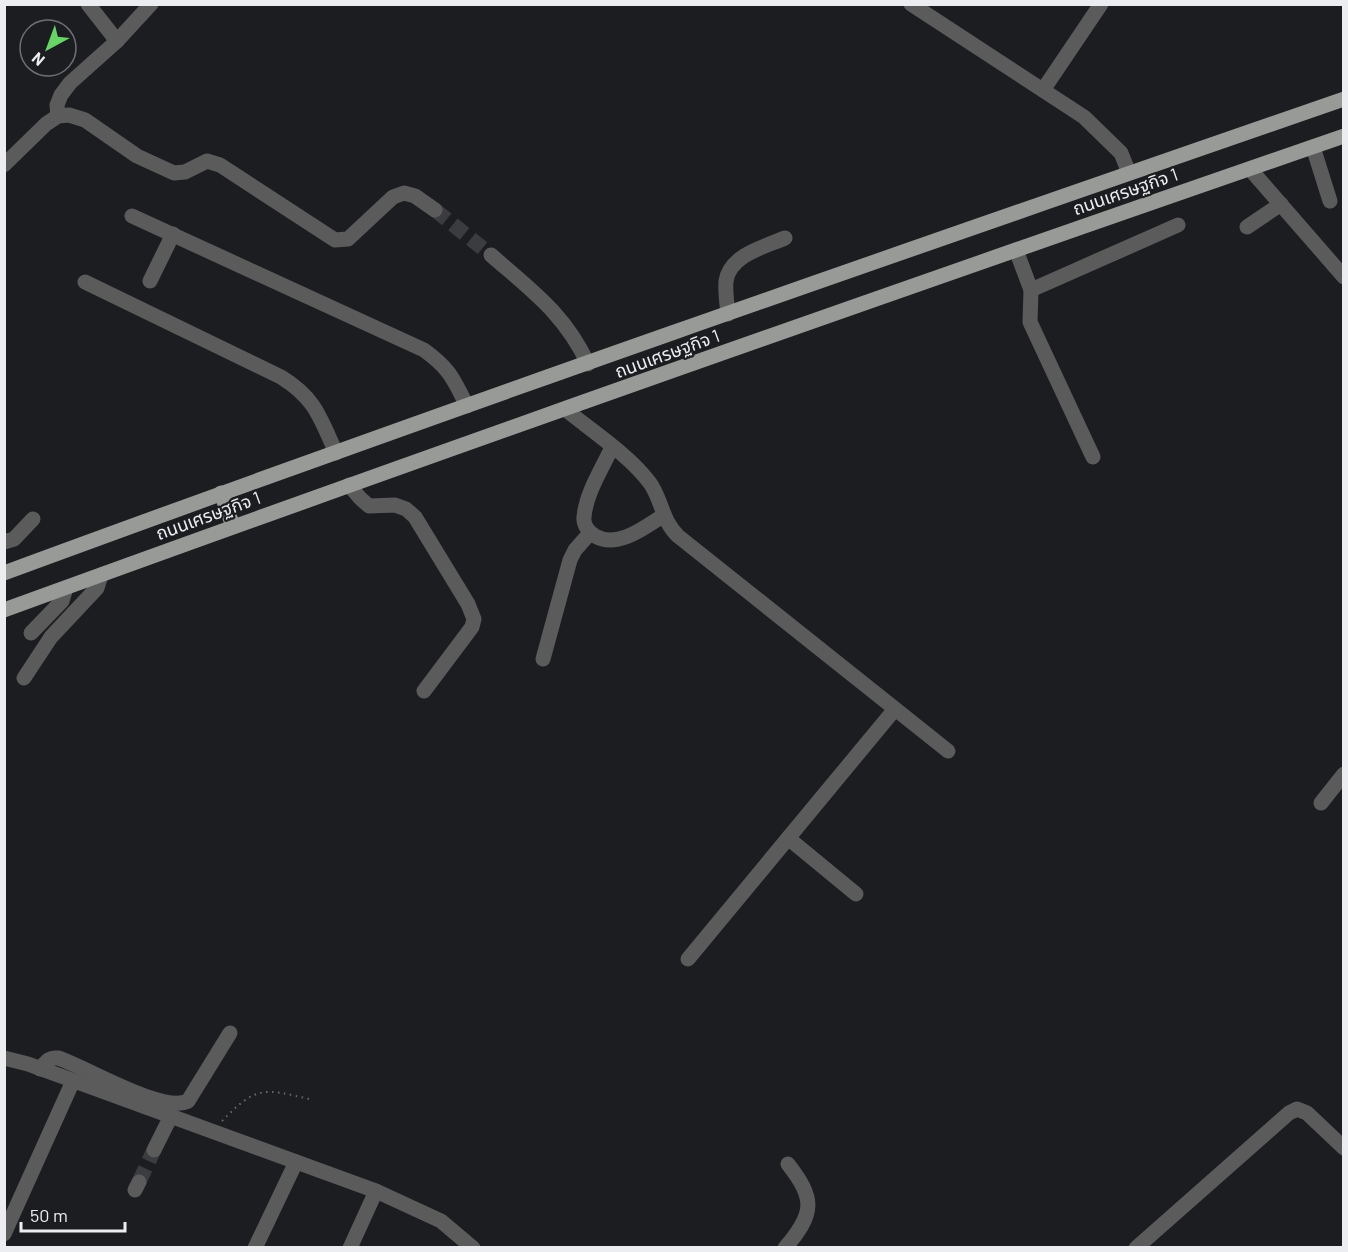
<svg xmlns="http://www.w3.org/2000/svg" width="1348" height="1252" font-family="Barlow,'Noto Sans Thai',sans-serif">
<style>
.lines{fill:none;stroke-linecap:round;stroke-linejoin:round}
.minor-tunnel{stroke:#3b3c40;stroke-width:15;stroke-dasharray:15 8;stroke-linecap:butt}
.path{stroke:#6a6b6f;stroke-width:2;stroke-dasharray:1.5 4.5;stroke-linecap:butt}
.minor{stroke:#5a5b5a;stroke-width:15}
.major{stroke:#979a96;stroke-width:15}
.labels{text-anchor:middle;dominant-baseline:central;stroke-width:4.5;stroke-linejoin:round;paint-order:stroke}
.street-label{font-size:18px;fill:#ecedf0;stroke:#1c1d21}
</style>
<rect width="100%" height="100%" fill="#1c1d21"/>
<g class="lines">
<!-- minor-tunnel -->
<g class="minor-tunnel">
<polyline points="435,210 491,255"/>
<polyline points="139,1182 154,1150"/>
</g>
<!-- path -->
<path class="path" d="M222,1121c34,-35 41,-33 87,-22"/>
<!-- minor -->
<g class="minor">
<polyline points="88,4 117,41"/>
<polyline points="911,4 1084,117 1121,153 1129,173"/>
<polyline points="1043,90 1101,4"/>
<polyline points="58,116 57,105 61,95 70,83 117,41 151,4"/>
<polyline points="1313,147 1330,201"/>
<polyline points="4,165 46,124 58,116 69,115 85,120 137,156 174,173 185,172 207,161 220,165 335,240 348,239 393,197 404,193 415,196 435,210"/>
<polyline points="1250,169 1344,277"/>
<path d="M132,216l292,134c26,19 29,28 43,56"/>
<polyline points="1247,227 1281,204"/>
<polyline points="1016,250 1031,290 1030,322 1093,457"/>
<path d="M491,255c40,35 74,59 97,109"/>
<polyline points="150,281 173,234"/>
<path d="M85,282l196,95c34,21 39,40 55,76"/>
<polyline points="1031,290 1178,225"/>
<path d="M728,314c-1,-10 -3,-23 -2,-33 4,-26 38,-34 59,-43"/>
<path d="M565,409c27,22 64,46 85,74 12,17 12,38 28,53l270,215"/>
<path d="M612,447c-10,22 -26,46 -28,70 -1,8 5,15 11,19 23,13 50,-9 69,-21"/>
<polyline points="349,485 360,498 369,506 395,505 406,509 415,517 468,604 474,619 472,627 424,691"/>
<polyline points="4,542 14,539 33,519"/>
<polyline points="31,633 62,601 66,588"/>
<polyline points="543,659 570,560 575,550 590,533"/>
<polyline points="24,678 51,637 97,588 101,575"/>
<polyline points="1321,803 1344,774"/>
<polyline points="788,838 856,894"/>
<polyline points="688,959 895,709"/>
<polyline points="4,1058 28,1064 376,1191 441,1221 473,1248"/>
<path d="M40,1069c6,-7 9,-12 18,-11 28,9 105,56 130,43l42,-68"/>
<polyline points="154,1150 171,1116"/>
<polyline points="135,1190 139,1182"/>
<polyline points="4,1234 73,1081"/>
<polyline points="255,1248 296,1162"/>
<polyline points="350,1248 376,1191"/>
<path d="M785,1248c30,-35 30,-49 3,-84"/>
<polyline points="1136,1248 1289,1113 1297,1109 1307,1113 1344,1148"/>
</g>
<!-- major -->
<g class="major">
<polyline points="221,493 233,526"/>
<path d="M4,573c445,-164 892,-319 1340,-474"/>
<path d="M4,610c445,-162 892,-319 1340,-474"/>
</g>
</g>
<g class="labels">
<!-- street labels -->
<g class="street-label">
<text transform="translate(1125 191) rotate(-19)">ถนนเศรษฐกิจ 1</text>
<text transform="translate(667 353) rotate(-20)">ถนนเศรษฐกิจ 1</text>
<text transform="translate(208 515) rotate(-20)">ถนนเศรษฐกิจ 1</text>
</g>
</g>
<!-- border -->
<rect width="1348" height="1252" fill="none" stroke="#ecedf0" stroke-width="12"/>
<!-- north arrow -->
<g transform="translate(48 48) rotate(221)"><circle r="28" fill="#1c1d21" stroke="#6f7074" stroke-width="1.5"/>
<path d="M0-4.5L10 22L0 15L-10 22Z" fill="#67d466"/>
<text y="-9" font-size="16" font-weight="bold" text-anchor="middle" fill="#ecedf0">N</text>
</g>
<!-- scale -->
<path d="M21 1222v9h104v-9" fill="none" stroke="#ecedf0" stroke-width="3"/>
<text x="30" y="1222" font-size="18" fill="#ecedf0" stroke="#1c1d21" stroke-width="4.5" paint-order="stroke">50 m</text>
</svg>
